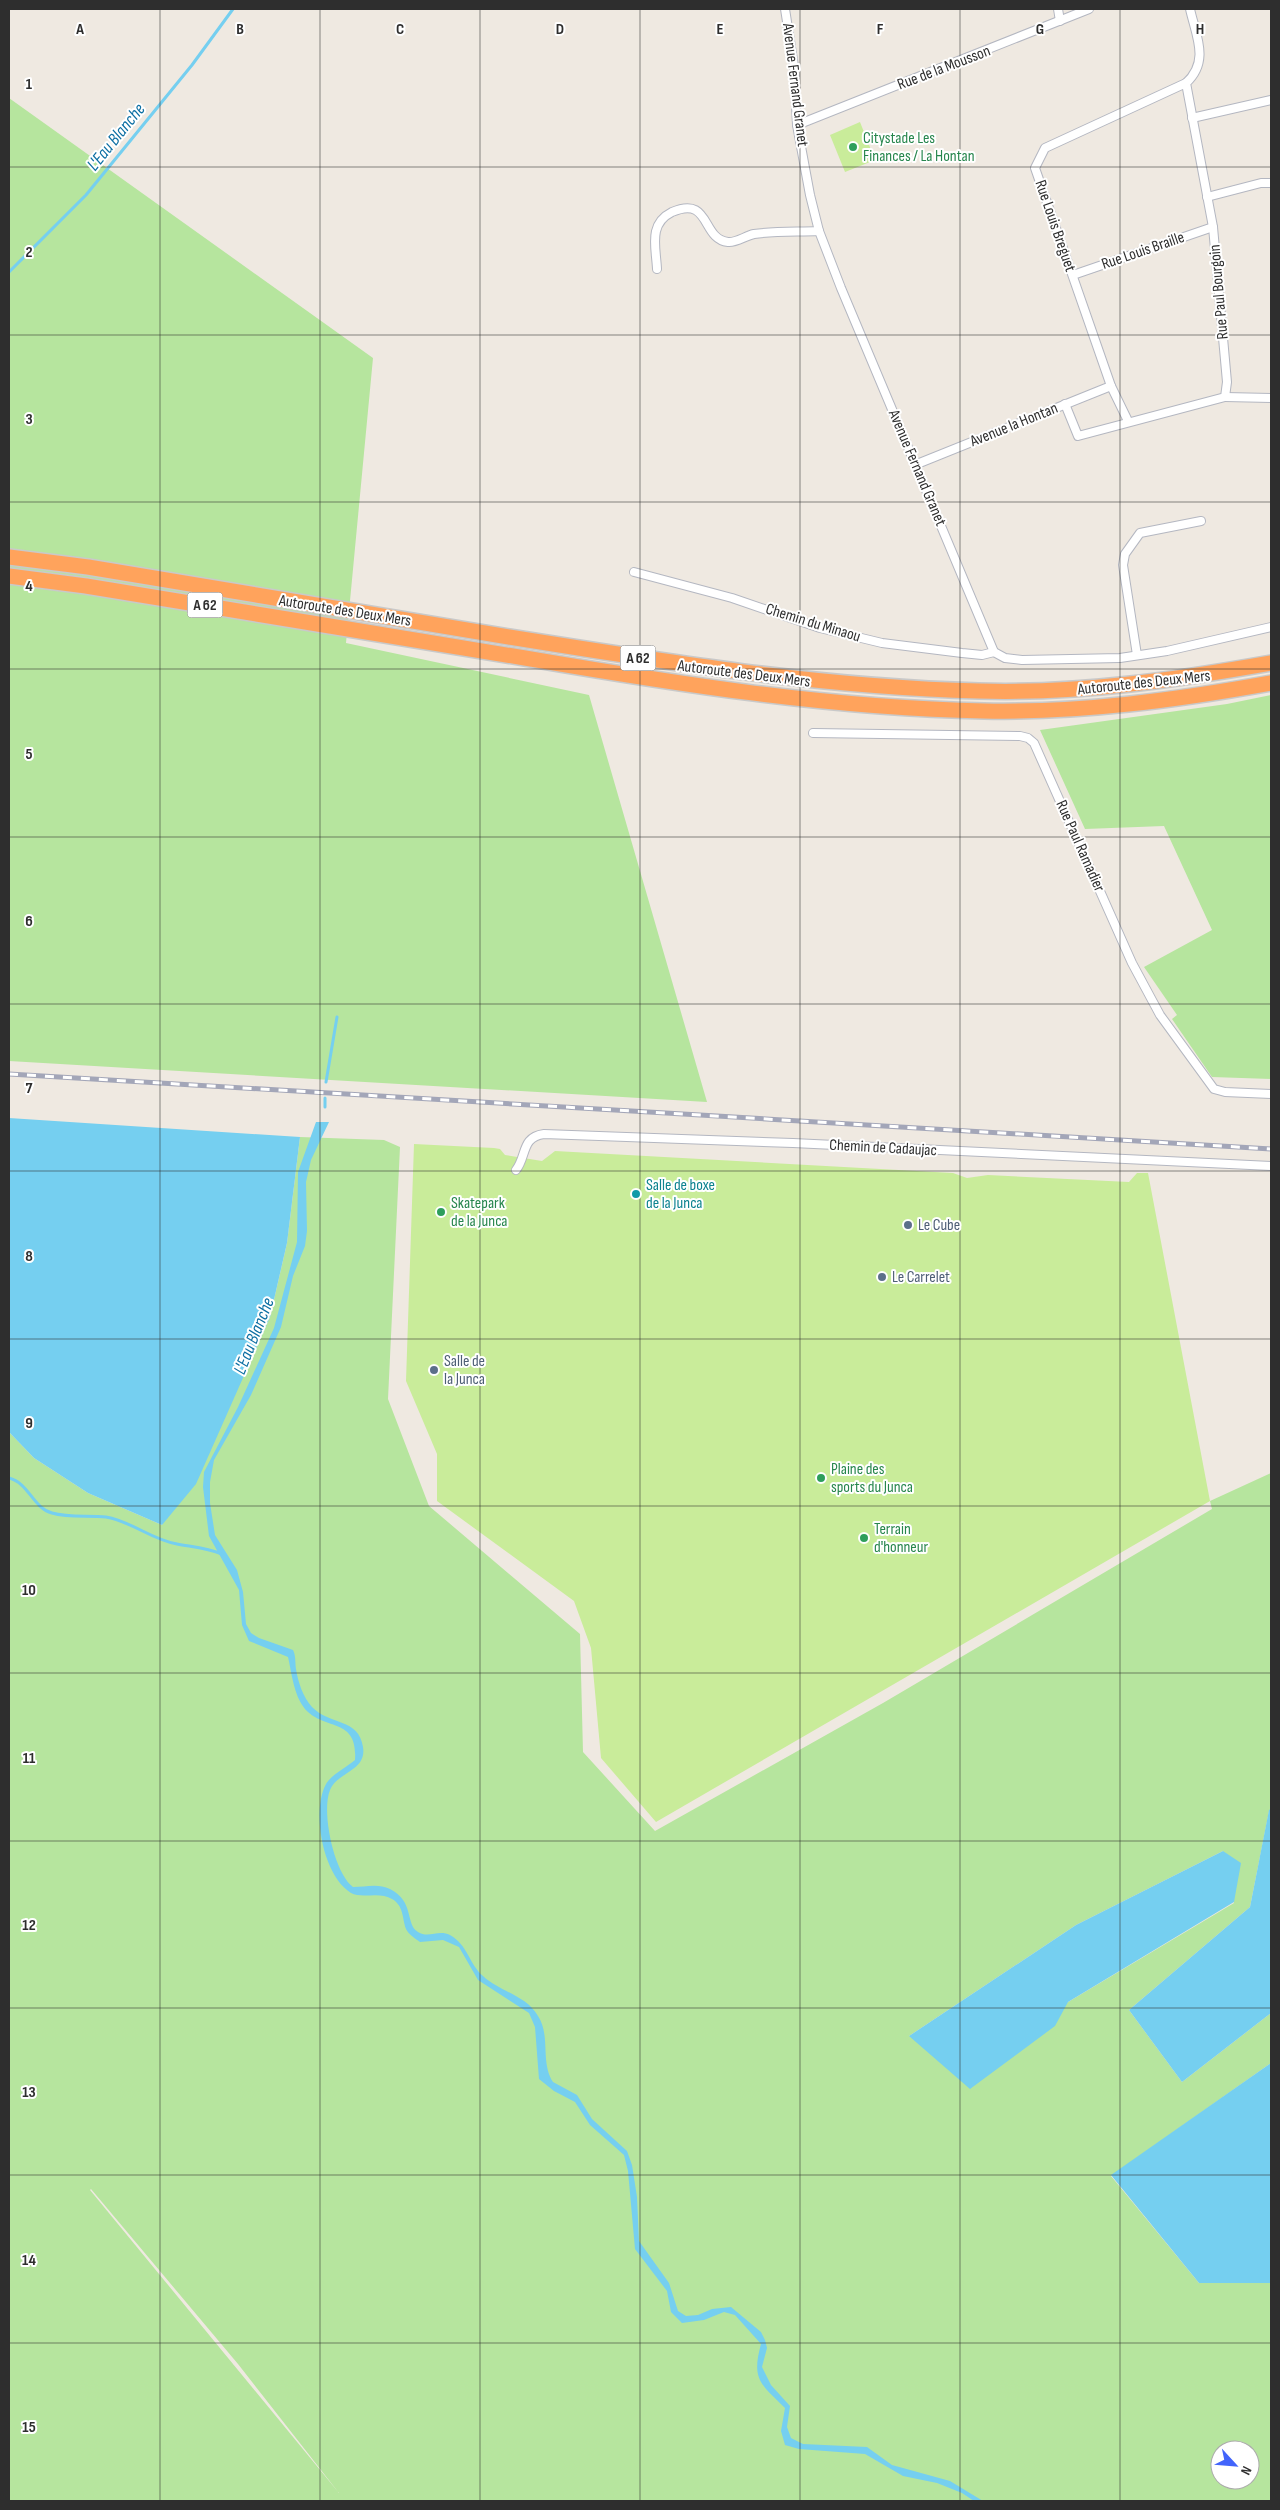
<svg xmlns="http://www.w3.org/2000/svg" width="1280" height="2510" font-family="'Sofia Sans Condensed',sans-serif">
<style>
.green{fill:#b6e59e;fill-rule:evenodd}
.pitch{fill:#c9ec9a}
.water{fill:#75cff0}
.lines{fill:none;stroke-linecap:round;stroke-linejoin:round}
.stream{stroke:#75cff0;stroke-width:3}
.minor-casing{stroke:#b4b7c1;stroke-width:10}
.motorway-casing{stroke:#c9c9c9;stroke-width:18}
.minor{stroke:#fff;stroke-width:8}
.motorway{stroke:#ffa35c;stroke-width:15}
.rail-casing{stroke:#a3a6b8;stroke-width:5}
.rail{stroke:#fff;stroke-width:3;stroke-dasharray:9;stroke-linecap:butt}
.grid{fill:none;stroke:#2e2e2e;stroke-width:1;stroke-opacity:0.55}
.leisure-dot{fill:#2e9e5b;stroke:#fff;stroke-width:2}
.culture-dot{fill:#0f9aa8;stroke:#fff;stroke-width:2}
.service-dot{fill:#5c6f8a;stroke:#fff;stroke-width:2}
.labels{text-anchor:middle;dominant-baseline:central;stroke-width:4;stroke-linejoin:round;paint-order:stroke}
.shield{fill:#fff;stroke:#6d6d6d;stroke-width:1}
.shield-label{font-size:15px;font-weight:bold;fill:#2e2e2e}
.street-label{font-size:16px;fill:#2e2e2e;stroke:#fff}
.leisure-label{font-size:16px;fill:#27864d;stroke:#fff;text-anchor:start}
.culture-label{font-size:16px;fill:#0d838f;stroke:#fff;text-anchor:start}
.service-label{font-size:16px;fill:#4e5e75;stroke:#fff;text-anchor:start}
.water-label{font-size:18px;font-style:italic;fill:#0d6fa3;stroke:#fff}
.grid-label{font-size:16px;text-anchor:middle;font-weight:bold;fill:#2e2e2e;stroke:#fff;stroke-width:4;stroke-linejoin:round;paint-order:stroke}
</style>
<rect width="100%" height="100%" fill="#efe9e1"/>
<!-- green -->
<g class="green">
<polygon points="9,98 373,358 346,643 589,695 707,1102 9,1061"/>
<polygon points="1271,695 1271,1079 1212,1077 1172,1019 1177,1015 1144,967 1212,930 1164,826 1085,829 1040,730 1227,704"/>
<path d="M300,1137l84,3 16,7 -12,252 41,107 151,128 3,118 72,79 228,-128 329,-194 -2,-8 61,-28v336l-2,2 -19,96 -121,103 53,72 89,-69v50l-160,113 88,107h72v218h-1262v-1069l25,26 54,35 74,32 108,-208 17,-74zM1223,1851l11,52 -166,99 -159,34 167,-111zM91,2189l147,175 101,129 -249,-303zM1220,2450h30v30h-30z"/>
</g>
<!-- pitch -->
<g class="pitch">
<polygon points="860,122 875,160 845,172 830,135"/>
<polygon points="414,1144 494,1148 500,1149 505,1155 542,1161 555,1151 953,1173 967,1178 988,1175 1129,1182 1137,1173 1148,1173 1210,1501 656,1822 601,1758 591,1648 574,1601 437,1501 437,1454 406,1381"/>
</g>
<!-- water -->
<g class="water">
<polygon points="9,1118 300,1137 287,1243 270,1317 196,1484 162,1525 88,1493 34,1458 9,1432"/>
<path d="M316,1122h13l-18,38 -5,22 1,49 -2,15 -12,30 -12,51 -30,68 -37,65 -4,22v21l5,32 22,35 6,22 3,32 5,9 8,5 34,12c3,6 2,12 3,19 2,13 7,28 16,38 17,18 47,11 51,40 4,24 -26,25 -33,43 -9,22 4,83 23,97 12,0 25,-4 37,2 25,13 15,35 28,43 11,7 20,-3 32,3 18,10 19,29 33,41 17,16 43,19 55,40 13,20 2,46 15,66l24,13 15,24 35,32 5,14 5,32 2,44 30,42 9,28 8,5 12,-1 14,-6 19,-2 30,25 4,8 2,8 -5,19 9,18 19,21 -3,21 4,11 12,6 64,3 25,18 58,16 33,20h-9l-12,-8 -25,-10 -34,-7 -38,-22 -66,-5 -14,-4 -4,-14 4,-23c-24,-24 -34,-28 -24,-64l-26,-29 -11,-3 -20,8 -22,3 -11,-11 -4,-21 -32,-42 -7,-78 -4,-16 -34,-30 -15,-23 -21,-11 -15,-12 -4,-52 -6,-14 -51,-33 -19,-33 -16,-7 -23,2c-4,-3 -12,-8 -14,-13 -4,-11 -2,-23 -14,-30 -12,-8 -30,0 -41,-6 -28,-17 -40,-81 -25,-109 5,-9 21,-17 29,-24 3,-41 -27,-30 -47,-48 -14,-13 -16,-38 -20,-55l-39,-16 -7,-16 -3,-35 -30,-54 -6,-49 1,-15 34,-65 36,-79 23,-86 1,-70z"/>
<polygon points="1271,1809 1271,2013 1182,2082 1129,2010 1250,1907 1269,1810"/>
<polygon points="1223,1851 1241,1863 1234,1902 1068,2002 1055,2026 970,2089 909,2036 1076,1925"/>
<polygon points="1271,2063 1271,2283 1199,2283 1111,2175"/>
</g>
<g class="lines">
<!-- stream -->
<g class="stream">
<polyline points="9,272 86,195 192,65 233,9"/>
<polyline points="326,1082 337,1017"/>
<polyline points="325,1107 325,1098"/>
<path d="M9,1478c20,5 24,30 43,35 17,5 37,2 54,4 25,4 46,23 71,27 16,3 30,4 45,10"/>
</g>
<defs>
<g id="minor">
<polyline points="785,9 794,66 797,125 810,195 819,231 841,288 994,652 1005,658 1022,660 1120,658 1167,651 1271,627"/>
<polyline points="1058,9 1060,21"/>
<polyline points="1192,118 1271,100"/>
<polyline points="797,125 1089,9"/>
<polyline points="1207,197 1261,183 1271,183"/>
<path d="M657,269c-1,-22 -9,-45 15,-57 39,-17 29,27 56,30 8,1 17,-6 26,-8 21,-3 43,-2 65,-3"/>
<polyline points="1073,275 1213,227"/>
<polyline points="1225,397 1271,398"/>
<path d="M1065,404l13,32 147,-39 2,-15 -14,-155 -27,-144c24,-22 10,-47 4,-74"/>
<polyline points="1128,421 1111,386 1035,168 1045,148 1186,83"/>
<polyline points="917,464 1111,386"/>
<polyline points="634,572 732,598 820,628 882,643 962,653 982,655 994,652"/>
<polyline points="1137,655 1123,565 1125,554 1140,533 1201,521"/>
<polyline points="813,733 1020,736 1028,738 1034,743 1132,963 1160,1015 1214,1089 1225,1092 1271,1094"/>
<path d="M516,1170c11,-14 5,-33 28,-36l249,9 478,23"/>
</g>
<g id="motorway">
<path d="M9,557l79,10c140,23 280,47 421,70 156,25 312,50 470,54 98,3 196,-11 292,-28"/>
<path d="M9,576l77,10c146,24 293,48 439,72 152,26 305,50 459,53 96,2 193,-11 287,-28"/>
</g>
</defs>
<!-- minor casing -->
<use href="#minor" class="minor-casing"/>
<!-- motorway casing -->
<use href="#motorway" class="motorway-casing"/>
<!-- minor -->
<use href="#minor" class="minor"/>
<!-- motorway -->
<use href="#motorway" class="motorway"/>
<defs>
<polyline id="rail" points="9,1074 1271,1149"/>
</defs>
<!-- rail casing -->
<use href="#rail" class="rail-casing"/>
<!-- rail -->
<use href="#rail" class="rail"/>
</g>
<!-- grid -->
<path class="grid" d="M160,9v2492M320,9v2492M480,9v2492M640,9v2492M800,9v2492M960,9v2492M1120,9v2492M9,167h1262M9,335h1262M9,502h1262M9,669h1262M9,837h1262M9,1004h1262M9,1171h1262M9,1339h1262M9,1506h1262M9,1673h1262M9,1841h1262M9,2008h1262M9,2175h1262M9,2343h1262"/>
<!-- markers -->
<g class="leisure-dot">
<circle cx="853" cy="147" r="5"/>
<circle cx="441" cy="1212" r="5"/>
<circle cx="821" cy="1478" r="5"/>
<circle cx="864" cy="1538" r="5"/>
</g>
<circle class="culture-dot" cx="636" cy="1194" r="5"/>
<g class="service-dot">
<circle cx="908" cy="1225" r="5"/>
<circle cx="882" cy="1277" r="5"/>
<circle cx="434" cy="1370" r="5"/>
</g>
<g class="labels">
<!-- shield labels -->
<g class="shield">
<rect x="187.5" y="592.5" width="35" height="25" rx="4"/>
<rect x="620.5" y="645.5" width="35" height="25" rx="4"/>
</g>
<g class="shield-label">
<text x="205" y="605">A 62</text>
<text x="638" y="658">A 62</text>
</g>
<!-- street labels -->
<g class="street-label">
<text transform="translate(944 68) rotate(-21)">Rue de la Mousson</text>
<text transform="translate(795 85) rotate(83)">Avenue Fernand Granet</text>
<text transform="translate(1055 226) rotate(71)">Rue Louis Breguet</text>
<text transform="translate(1143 251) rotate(-19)">Rue Louis Braille</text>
<text transform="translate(1219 292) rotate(-95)">Rue Paul Bourgoin</text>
<text transform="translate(1014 425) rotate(-22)">Avenue la Hontan</text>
<text transform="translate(917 468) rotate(67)">Avenue Fernand Granet</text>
<text transform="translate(345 611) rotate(9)">Autoroute des Deux Mers</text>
<text transform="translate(813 623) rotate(17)">Chemin du Minaou</text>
<text transform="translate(744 674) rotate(7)">Autoroute des Deux Mers</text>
<text transform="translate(1144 683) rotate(-6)">Autoroute des Deux Mers</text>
<text transform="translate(1080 846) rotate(66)">Rue Paul Ramadier</text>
<text transform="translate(883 1148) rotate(3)">Chemin de Cadaujac</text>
</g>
<!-- leisure labels -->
<g class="leisure-label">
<text x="863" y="138">Citystade Les<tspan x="863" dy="18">Finances / La Hontan</tspan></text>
<text x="451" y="1203">Skatepark<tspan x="451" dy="18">de la Junca</tspan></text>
<text x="831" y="1469">Plaine des<tspan x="831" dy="18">sports du Junca</tspan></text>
<text x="874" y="1529">Terrain<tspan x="874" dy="18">d'honneur</tspan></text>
</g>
<!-- culture labels -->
<g class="culture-label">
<text x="646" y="1185">Salle de boxe<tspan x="646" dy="18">de la Junca</tspan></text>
</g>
<!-- service labels -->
<g class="service-label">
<text x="918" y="1225">Le Cube</text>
<text x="892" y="1277">Le Carrelet</text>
<text x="444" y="1361">Salle de<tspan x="444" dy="18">la Junca</tspan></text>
</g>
<!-- water labels -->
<g class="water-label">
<text transform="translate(116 137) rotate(-51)">L'Eau Blanche</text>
<text transform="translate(254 1336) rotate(-68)">L'Eau Blanche</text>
</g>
</g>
<g class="grid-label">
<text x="80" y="34">A</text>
<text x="240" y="34">B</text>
<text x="400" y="34">C</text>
<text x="560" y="34">D</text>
<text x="720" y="34">E</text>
<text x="880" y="34">F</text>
<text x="1040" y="34">G</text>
<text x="1200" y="34">H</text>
<text x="29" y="89">1</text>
<text x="29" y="257">2</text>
<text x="29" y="424">3</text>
<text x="29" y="591">4</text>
<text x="29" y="759">5</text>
<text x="29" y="926">6</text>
<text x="29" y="1093">7</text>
<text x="29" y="1261">8</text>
<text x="29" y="1428">9</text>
<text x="29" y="1595">10</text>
<text x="29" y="1763">11</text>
<text x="29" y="1930">12</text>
<text x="29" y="2097">13</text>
<text x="29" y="2265">14</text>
<text x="29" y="2432">15</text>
</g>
<!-- border -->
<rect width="1280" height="2510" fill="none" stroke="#2e2e2e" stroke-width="20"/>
<!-- north arrow -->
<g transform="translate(1235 2465) rotate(116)"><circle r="24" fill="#ffffff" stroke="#ababab"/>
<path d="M0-4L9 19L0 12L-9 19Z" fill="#4264fb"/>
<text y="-8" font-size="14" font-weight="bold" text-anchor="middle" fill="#2e2e2e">N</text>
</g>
</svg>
